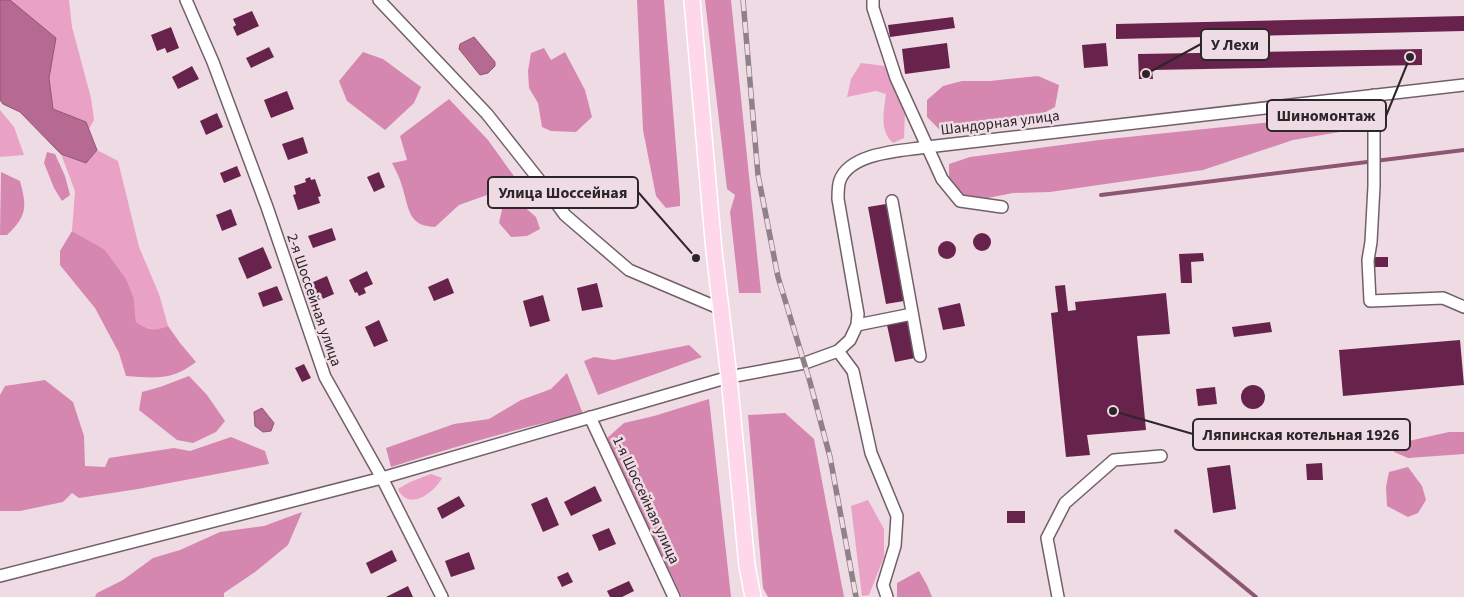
<svg xmlns="http://www.w3.org/2000/svg" width="1464" height="597" font-family="'Source Sans 3',sans-serif">
<style>
.green{fill:#eaa1c6}
.forest{fill:#d587b0}
.water{fill:#b66a92;stroke:#8d5672}
.lines{fill:none;stroke-linecap:round;stroke-linejoin:round}
.stream{stroke:#8d5672;stroke-width:4}
.building{fill:#67234b}
.minor-casing{stroke:#726069;stroke-width:14}
.major-casing{stroke:#fff;stroke-width:18}
.minor{stroke:#fff;stroke-width:11}
.major{stroke:#fed7ea;stroke-width:15}
.rail-casing{stroke:#8f8187;stroke-width:5.5}
.rail{stroke:#efdbe4;stroke-width:4;stroke-dasharray:11;stroke-linecap:butt}
.labels{text-anchor:middle;dominant-baseline:central;stroke-width:5;stroke-linejoin:round;paint-order:stroke}
.street-label{font-size:15px;fill:#2d2629;stroke:#efdbe4}
.leader{fill:none;stroke:#2d2629;stroke-width:2}
.callout-dot{fill:#2d2629;stroke:#efdbe4;stroke-width:2}
.callout{fill:#efdbe4;stroke:#2d2629;stroke-width:2}
.callout-label{font-size:16px;text-anchor:middle;font-weight:bold;fill:#2d2629}
</style>
<rect width="100%" height="100%" fill="#efdbe4"/>
<!-- green -->
<g class="green">
<polygon points="10,0 69,0 72,27 91,98 94,120 89,129 86,122 53,109 49,78 56,38"/>
<path d="M861,63l24,3 6,17 14,28 -1,27 -11,5c-14,-13 -9,-31 -7,-49l-10,-3 -29,6 4,-18z"/>
<polygon points="0,110 14,127 24,155 0,157"/>
<path d="M97,150l21,11 21,86 20,47 9,32c-15,5 -18,5 -32,-4l-2,-23 -30,-50 -32,-18 3,-40 -14,-37 25,9z"/>
<path d="M431,474l11,4c-8,15 -34,34 -44,11l12,-7z"/>
<polygon points="868,500 884,529 884,557 869,595 862,596 851,506"/>
</g>
<!-- forest -->
<g class="forest">
<polygon points="637,0 664,0 680,196 680,206 666,208 656,196 643,130"/>
<polygon points="705,0 731,0 761,293 739,293 730,212 735,195 727,189"/>
<polygon points="544,48 551,60 565,52 585,90 592,117 576,132 551,131 542,127 538,103 529,88 528,71 531,53"/>
<polygon points="363,52 383,59 421,87 414,103 385,130 347,101 339,81"/>
<polygon points="1038,76 1059,85 1055,107 1033,119 996,122 970,129 942,132 927,117 927,100 943,86 962,81 990,81"/>
<path d="M449,99l39,41 28,39 -29,16 -28,10 -24,22c-28,-1 -26,-20 -33,-41 -2,-8 -6,-15 -10,-23l15,-3 -7,-24z"/>
<polygon points="1359,113 1357,129 1293,140 1203,170 1050,192 1013,193 973,201 949,188 949,164 970,157 1099,140"/>
<polygon points="47,152 55,154 65,176 70,195 62,201 54,188 44,163"/>
<path d="M1,172l19,9c7,26 7,35 -13,54h-7z"/>
<polygon points="513,197 536,217 540,229 527,236 511,237 499,223 504,201"/>
<path d="M72,231l32,18 22,30 8,20 2,23c14,9 17,9 32,4l12,17 16,19c-25,19 -41,16 -70,14l-7,-23 -24,-45 -35,-43v-14z"/>
<polygon points="689,345 702,357 598,395 584,361 594,357 614,360"/>
<path d="M567,373l16,41c-65,14 -129,33 -192,53l-5,-19 68,-24 35,-5 32,-19 30,-11z"/>
<polygon points="189,376 207,395 225,421 216,432 193,443 177,440 139,410 142,392 160,387"/>
<polygon points="45,380 73,402 84,436 85,466 105,467 109,458 174,448 190,451 231,437 265,451 269,464 138,489 79,498 72,493 63,502 20,511 0,511 0,395 5,386"/>
<polygon points="709,399 731,597 682,597 606,439 624,423 654,416"/>
<polygon points="785,413 814,439 844,597 768,597 763,588 748,415"/>
<polygon points="1449,432 1464,432 1464,454 1408,458 1394,452 1395,444"/>
<polygon points="1408,467 1422,486 1426,500 1418,513 1408,517 1387,506 1386,487 1389,472"/>
<polygon points="302,512 288,545 255,572 224,593 224,597 95,597 97,593 123,580 153,558 180,550 220,532 264,526"/>
<polygon points="919,571 927,585 932,597 897,597 897,583"/>
</g>
<!-- water -->
<g class="water">
<polygon points="0,0 10,0 56,38 49,78 53,109 86,122 97,150 86,163 61,154 20,112 3,104 0,100"/>
<polygon points="474,37 495,62 495,66 488,73 480,75 459,49 460,44"/>
<polygon points="262,408 274,423 271,431 263,432 255,426 254,412"/>
</g>
<g class="lines">
<!-- stream -->
<g class="stream">
<polyline points="1101,195 1464,150"/>
<polyline points="1176,531 1256,597"/>
</g>
</g>
<!-- building -->
<g class="building">
<polygon points="252,11 259,26 237,36 233,27 236,25 233,19"/>
<polygon points="1464,16 1464,31 1116,39 1116,24"/>
<polygon points="953,17 955,28 890,37 888,25"/>
<polygon points="171,27 179,48 167,53 165,48 157,51 151,35"/>
<polygon points="947,43 950,68 905,74 902,49"/>
<polygon points="1106,43 1108,66 1084,68 1082,45"/>
<polygon points="269,47 274,57 251,68 246,58"/>
<polygon points="1422,49 1422,65 1152,70 1153,79 1139,79 1138,54"/>
<polygon points="192,66 199,79 178,89 172,77"/>
<polygon points="287,91 294,109 271,118 264,100"/>
<polygon points="217,113 223,127 206,135 200,121"/>
<polygon points="303,137 308,153 288,160 282,144"/>
<polygon points="237,166 241,176 224,183 220,173"/>
<polygon points="379,172 385,187 374,192 367,177"/>
<polygon points="310,177 311,180 315,179 321,196 318,197 320,203 298,210 293,195 296,194 294,186 306,182 305,179"/>
<polygon points="886,204 904,301 886,304 868,207"/>
<polygon points="231,209 237,225 222,231 216,215"/>
<polygon points="332,228 336,240 313,248 308,236"/>
<circle cx="982" cy="242" r="9"/>
<circle cx="947" cy="250" r="9"/>
<polygon points="263,247 272,268 247,279 238,258"/>
<polygon points="1203,253 1204,261 1191,262 1192,283 1181,283 1179,254"/>
<rect x="1375" y="257" width="13" height="10"/>
<polygon points="367,271 373,284 364,288 366,293 359,296 357,292 355,293 349,280"/>
<polygon points="327,276 334,294 318,301 311,283"/>
<polygon points="448,278 454,293 434,301 428,287"/>
<polygon points="597,283 603,307 582,311 577,288"/>
<polygon points="1065,285 1068,311 1076,310 1075,302 1166,293 1170,334 1137,336 1146,430 1087,435 1090,455 1066,457 1051,313 1058,312 1055,286"/>
<polygon points="277,286 283,300 263,307 258,293"/>
<polygon points="543,295 550,321 530,327 523,301"/>
<polygon points="960,303 965,326 943,330 938,308"/>
<polygon points="379,320 388,341 374,347 365,327"/>
<polygon points="907,321 915,358 895,362 887,325"/>
<polygon points="1270,322 1272,332 1234,337 1232,327"/>
<polygon points="1460,340 1464,385 1343,396 1339,350"/>
<polygon points="304,364 311,378 302,382 295,368"/>
<circle cx="1253" cy="397" r="12"/>
<polygon points="1215,387 1217,404 1198,406 1196,389"/>
<polygon points="1322,463 1323,480 1307,480 1306,464"/>
<polygon points="1230,465 1236,509 1213,513 1207,468"/>
<polygon points="595,486 602,501 571,516 564,502"/>
<polygon points="459,496 465,506 442,519 437,508"/>
<polygon points="547,497 559,525 543,532 531,504"/>
<rect x="1007" y="511" width="18" height="12"/>
<polygon points="609,528 616,544 599,551 592,535"/>
<polygon points="392,550 397,561 371,574 366,563"/>
<polygon points="469,552 475,569 451,577 445,561"/>
<polygon points="568,572 573,582 562,587 557,577"/>
<polygon points="629,581 634,591 622,597 610,597 607,591"/>
<polygon points="408,586 413,597 386,597"/>
</g>
<g class="lines">
<defs>
<g id="minor">
<polyline points="186,0 213,62 267,207 325,377 382,478 442,597"/>
<polyline points="379,0 487,114 540,181 565,215 629,270 721,309"/>
<polyline points="873,0 873,8 896,78 942,179 960,201 1002,207"/>
<polyline points="1374,95 1374,186 1371,242 1368,260 1370,301 1443,298 1464,307"/>
<polyline points="892,201 920,356"/>
<polyline points="857,325 912,314"/>
<polyline points="838,351 853,371 871,453 897,516 895,546 883,585 887,597"/>
<polyline points="590,417 674,597"/>
<path d="M0,576l382,-98 347,-101 76,-14 33,-12 12,-11 7,-15 1,-11 -20,-115c0,-6 0,-14 2,-19 11,-28 62,-29 87,-33l537,-62"/>
<polyline points="1058,597 1047,538 1065,503 1114,460 1161,456"/>
</g>
<polyline id="major" points="692,0 714,251 729,377 747,566 753,597"/>
</defs>
<!-- minor casing -->
<use href="#minor" class="minor-casing"/>
<!-- major casing -->
<use href="#major" class="major-casing"/>
<!-- minor -->
<use href="#minor" class="minor"/>
<!-- major -->
<use href="#major" class="major"/>
<defs>
<polyline id="rail" points="743,0 758,175 778,277 810,382 830,457 856,597"/>
</defs>
<!-- rail casing -->
<use href="#rail" class="rail-casing"/>
<!-- rail -->
<use href="#rail" class="rail"/>
</g>
<g class="labels">
<!-- street labels -->
<g class="street-label">
<text transform="translate(1000 123) rotate(-7)">Шандорная улица</text>
<text transform="translate(314 300) rotate(71)">2-я Шоссейная улица</text>
<text transform="translate(646 500) rotate(65)">1-я Шоссейная улица</text>
</g>
</g>
<!-- callouts -->
<path class="leader" d="M1146 74L1201 44M1410 57L1386 116M696 258L638 192M1113 411L1193 434"/>
<g class="callout-dot">
<circle cx="1146" cy="74" r="5"/>
<circle cx="1410" cy="57" r="5"/>
<circle cx="696" cy="258" r="5"/>
<circle cx="1113" cy="411" r="5"/>
</g>
<g class="callout">
<rect x="1201" y="29" width="68" height="31" rx="5"/>
<rect x="1267" y="100" width="119" height="31" rx="5"/>
<rect x="488" y="177" width="150" height="31" rx="5"/>
<rect x="1193" y="419" width="217" height="31" rx="5"/>
</g>
<g class="callout-label">
<text x="1235" y="50">У Лехи</text>
<text x="1326" y="121">Шиномонтаж</text>
<text x="563" y="198">Улица Шоссейная</text>
<text x="1301" y="440">Ляпинская котельная 1926</text>
</g>
</svg>
